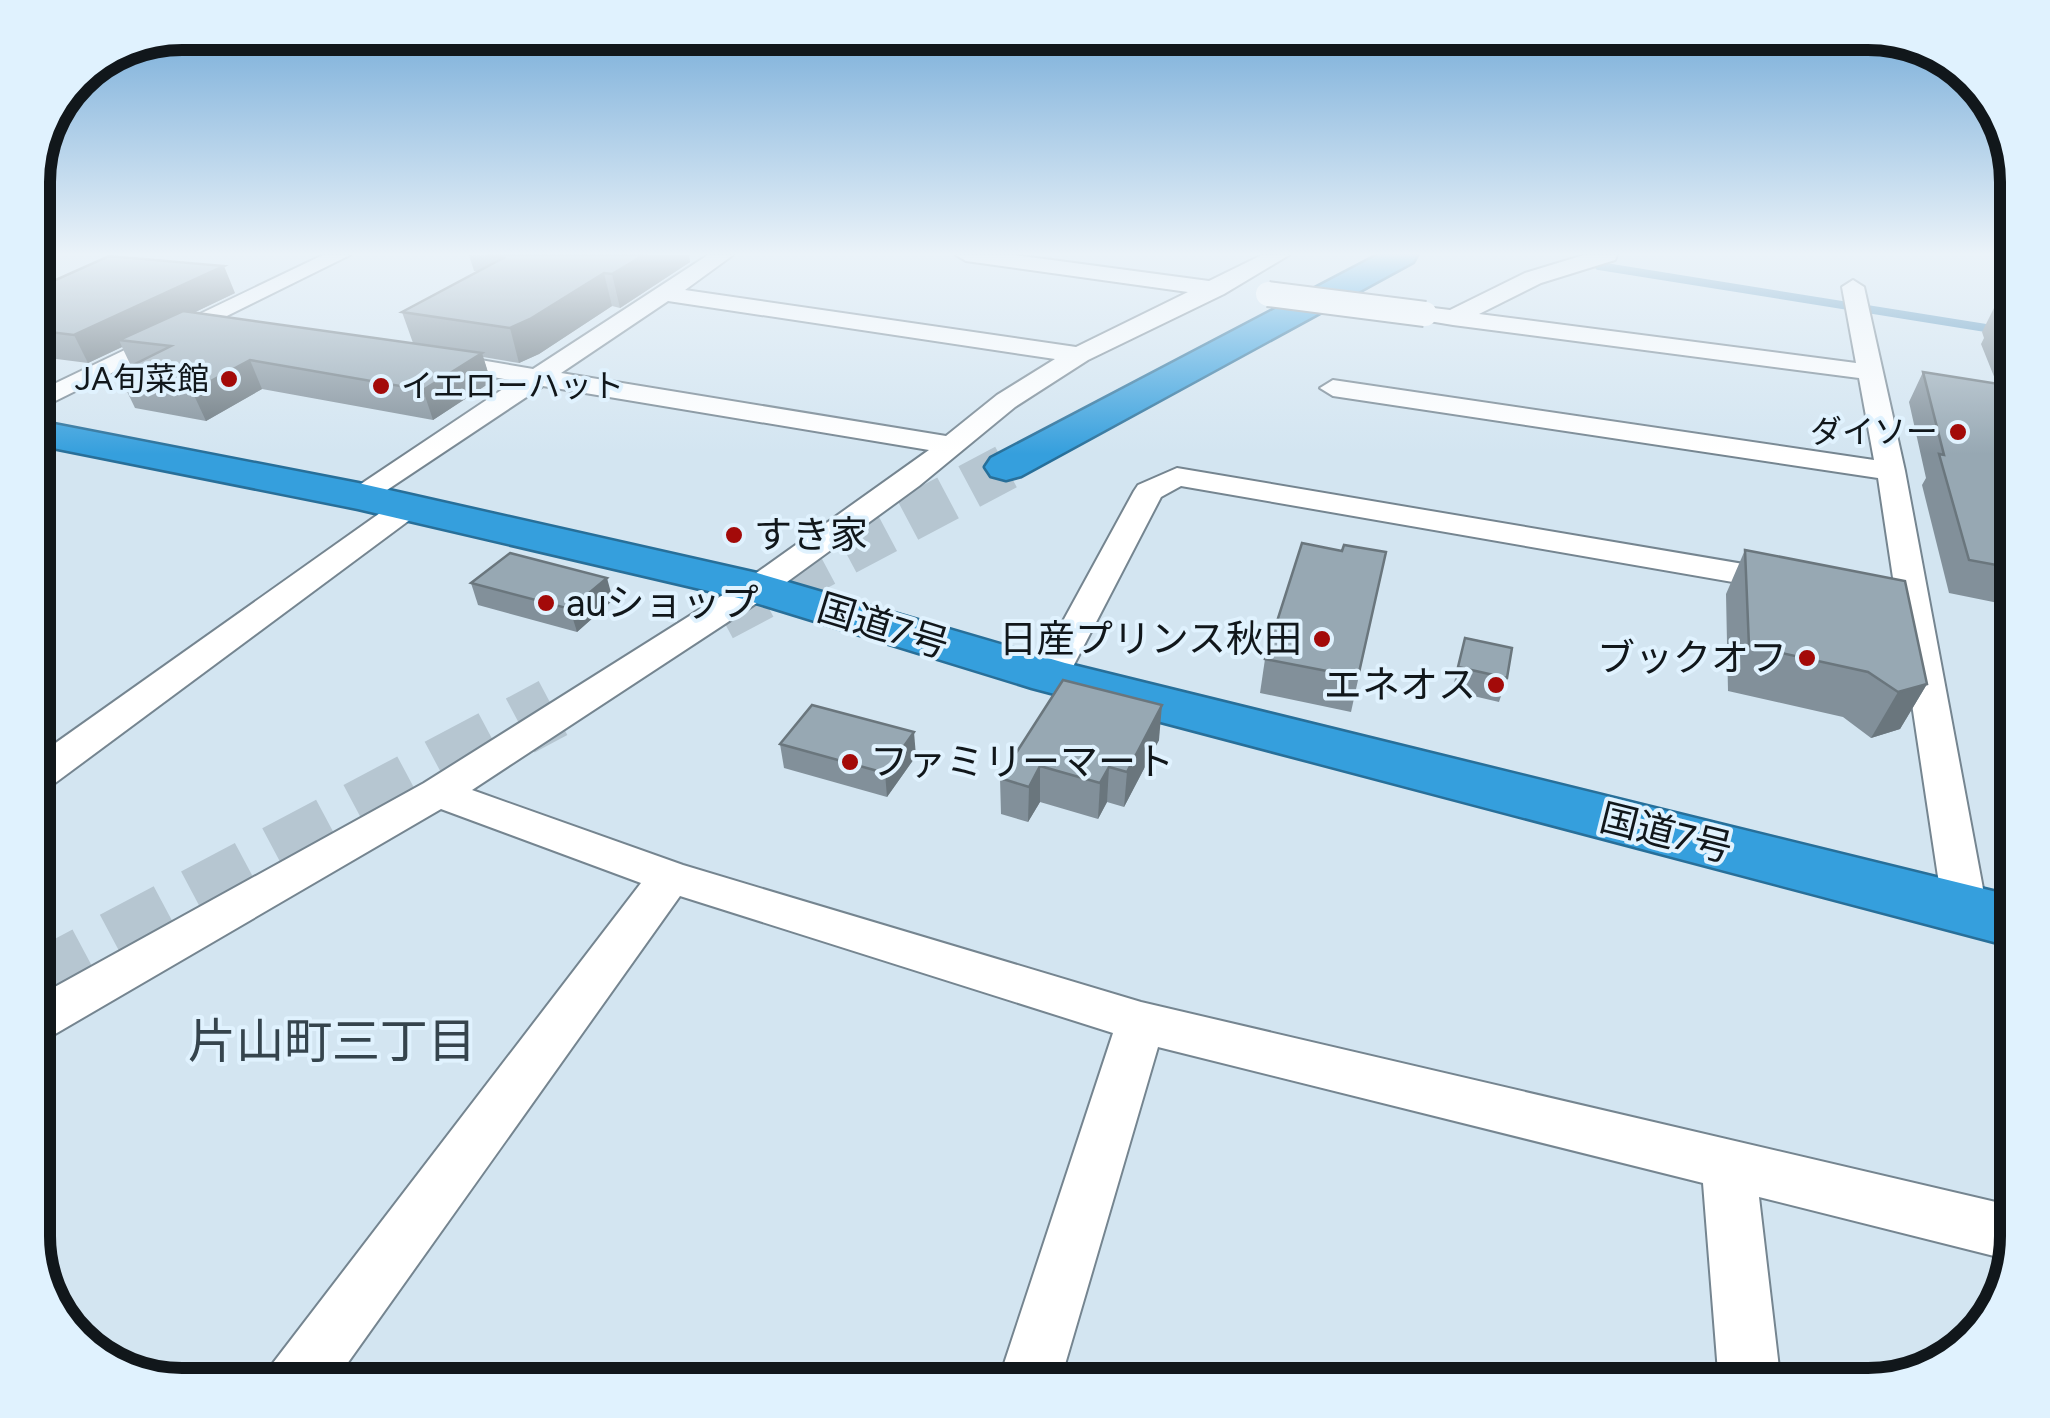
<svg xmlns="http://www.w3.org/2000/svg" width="2050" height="1418" font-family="Figtree,'Noto Sans JP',sans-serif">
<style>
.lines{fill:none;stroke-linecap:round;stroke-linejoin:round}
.stream{stroke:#5894bb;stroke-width:8}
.highway-tunnel-far1{stroke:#b6c6d1;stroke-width:46;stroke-dasharray:46 24;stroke-linecap:butt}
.highway-tunnel{stroke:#b6c6d1;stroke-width:61;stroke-dasharray:61 31;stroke-linecap:butt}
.minor-casing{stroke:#758590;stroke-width:4}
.highway-casing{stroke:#286f99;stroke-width:5}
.minor{fill:#fff;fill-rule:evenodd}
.highway{fill:#359fdd;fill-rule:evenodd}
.minor-bridge-casing{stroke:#758590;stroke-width:28;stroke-linecap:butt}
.minor-bridge{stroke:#fff;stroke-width:24}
.wall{fill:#82909a}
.shaded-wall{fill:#6a767d}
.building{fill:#97a8b3;stroke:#6a767d;stroke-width:2.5}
.poi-dot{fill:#a30a09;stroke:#e0f2fe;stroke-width:4}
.labels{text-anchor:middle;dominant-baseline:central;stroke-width:8;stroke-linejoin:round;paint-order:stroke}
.far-poi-label{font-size:32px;fill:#11171b;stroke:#e0f2fe;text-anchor:end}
.poi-label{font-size:38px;fill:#11171b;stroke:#e0f2fe;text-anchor:start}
.street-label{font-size:38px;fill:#11171b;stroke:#e0f2fe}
.near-neighbourhood-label{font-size:48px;fill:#35444d;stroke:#e0f2fe}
.rim{fill:none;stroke:#11171b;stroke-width:12}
</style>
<rect width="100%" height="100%" fill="#d3e5f1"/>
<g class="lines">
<!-- stream -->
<polyline class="stream" points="1599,266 2017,333"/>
<!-- highway-tunnel-far1 -->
<polyline class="highway-tunnel-far1" points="722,618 1006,467"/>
<!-- highway-tunnel -->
<polyline class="highway-tunnel" points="33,985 553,708"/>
<defs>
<g id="minor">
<polygon points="323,255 350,255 33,412 33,394"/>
<path d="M708,255h25l-48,35 391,57 112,-55 -222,-31 -10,-6h59l194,26 53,-26h27l-65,39 -136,66 -73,47 -96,79 -150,109 -297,195 211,75 458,137 876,205v30l-7,23 -251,-63 22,188h-62l-16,-202 -545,-136 -99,338h-62l116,-352 -433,-137 -348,489h-68l9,-22 368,-480 -200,-74 -391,228 -17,6v-44l391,-216 321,-202 184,-131 -386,-64 -174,116h-22l-4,-6 172,-115 -85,-15 -4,-5 4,-5 9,-3 94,16zM668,301l387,58 -58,36 -51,41 -385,-63z"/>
<polygon points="1584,255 1617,255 1615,260 1541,283 1479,314 1856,363 1842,287 1853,280 1864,287 1905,471 1987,910 1981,922 1965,927 1949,922 1943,910 1878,478 1333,396 1320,388 1333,380 1874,460 1859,378 1453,325 1417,319 1413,314 1425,307 1450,310 1525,273"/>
<polygon points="1177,468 1785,571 1797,574 1801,581 1797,588 1785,591 1181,486 1161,497 1064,684 1051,687 1038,684 1033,676 1134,491 1138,485"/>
<polygon points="408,498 419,501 423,507 419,513 47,789 33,793 33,759 397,501"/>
</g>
<g id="highway">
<polygon points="1378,255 1417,255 1413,262 1021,476 1006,480 991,476 985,467 991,458"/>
<polygon points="33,420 358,483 757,573 1065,663 2017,897 2017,948 1032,688 743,599 358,509 33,444"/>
</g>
</defs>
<!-- minor casing -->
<use href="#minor" class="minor-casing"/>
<!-- highway casing -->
<use href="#highway" class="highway-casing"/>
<!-- minor -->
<use href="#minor" class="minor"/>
<!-- highway -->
<use href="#highway" class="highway"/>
<defs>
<polyline id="minor-bridge" points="1268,294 1425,314"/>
</defs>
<!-- minor-bridge casing -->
<use href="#minor-bridge" class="minor-bridge-casing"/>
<!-- minor-bridge -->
<use href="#minor-bridge" class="minor-bridge"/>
</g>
<!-- wall -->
<g class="wall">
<polygon points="469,255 690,255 689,256 690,262 620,308 612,306 539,354 519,363 483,357 491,382 433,420 262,389 206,421 135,408 121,379 126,376 123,370 131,366 122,347 88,363 33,356 33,290 235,293 193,313 413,343 402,312 478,271 474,271"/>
<polygon points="2000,296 2018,298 2018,607 1949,593 1922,485 1926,478 1909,402 1923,372 1997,384 1981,344 1984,338 1982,332"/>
<polygon points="1745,550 1927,684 1900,729 1871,738 1843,717 1728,691 1726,594"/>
<polygon points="1342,551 1386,552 1351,712 1260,693 1265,659"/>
<polygon points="471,583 613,600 577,632 478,605"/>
<polygon points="1465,638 1507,678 1499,702 1452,691"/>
<polygon points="1063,680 1159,740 1124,807 1107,802 1098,819 1040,802 1028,822 1001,814 1000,778"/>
<polygon points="780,744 916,756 887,797 784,768"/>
</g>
<!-- shaded-wall -->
<g class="shaded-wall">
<polygon points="644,255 690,255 689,256 690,262 620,308 612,274"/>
<polygon points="224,266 235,293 133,342 119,340 122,347 88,363 74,335"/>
<polygon points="604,273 612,306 539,354 519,363 510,328"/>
<polygon points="482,353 491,382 433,420 423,390"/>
<polygon points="250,360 262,389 206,421 192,391"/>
<polygon points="607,578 613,600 577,632 570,609"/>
<polygon points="1927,684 1900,729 1871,738 1898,692"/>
<polygon points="1162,705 1159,740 1124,807 1127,772"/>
<polygon points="914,732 916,756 887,797 885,773"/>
<polygon points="1040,766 1040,802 1028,822 1029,787"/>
<polygon points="1109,767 1107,802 1098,819 1100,783"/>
</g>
<!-- building -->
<g class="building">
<polygon points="486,255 644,255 612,274 604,273 530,319 510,328 402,312 503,258"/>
<polygon points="109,256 224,266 74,335 33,330 33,290"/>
<polygon points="2000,296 2018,298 2018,347 2000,308 2006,309"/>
<polygon points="183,311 482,353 423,390 250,360 192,391 121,379 134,372 123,370 171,346 119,340"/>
<polygon points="1923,372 2018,387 2018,569 1969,560 1939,454 1944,455"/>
<polygon points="1302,543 1342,551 1344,545 1386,552 1358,677 1265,659"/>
<polygon points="1745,550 1905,581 1927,684 1898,692 1868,672 1749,646"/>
<polygon points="510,553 607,578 570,609 471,583"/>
<polygon points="1465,638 1512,648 1507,678 1458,667"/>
<polygon points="1063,680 1162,705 1127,772 1109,767 1100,783 1040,766 1029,787 1000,778"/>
<polygon points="812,705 914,732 885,773 780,744"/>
</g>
<!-- sky -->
<linearGradient id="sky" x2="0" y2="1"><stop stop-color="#6ea7d6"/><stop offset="0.56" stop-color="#ebf3f9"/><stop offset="1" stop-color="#ebf3f9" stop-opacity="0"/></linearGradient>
<rect width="2050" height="454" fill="url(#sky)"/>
<!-- markers -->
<g class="poi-dot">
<circle cx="229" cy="379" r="10"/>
<circle cx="381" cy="386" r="10"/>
<circle cx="1958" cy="432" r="10"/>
<circle cx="734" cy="535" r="10"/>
<circle cx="546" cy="603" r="10"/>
<circle cx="1322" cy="639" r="10"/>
<circle cx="1807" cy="658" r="10"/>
<circle cx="1496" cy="685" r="10"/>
<circle cx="850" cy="762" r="10"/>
</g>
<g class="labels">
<!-- far-poi labels -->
<g class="far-poi-label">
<text x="209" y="379">JA旬菜館</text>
<text x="401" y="386" text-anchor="start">イエローハット</text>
<text x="1938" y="432">ダイソー</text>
</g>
<!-- poi labels -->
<g class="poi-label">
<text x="754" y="535">すき家</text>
<text x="566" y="603">auショップ</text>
<text x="1302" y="639" text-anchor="end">日産プリンス秋田</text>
<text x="1787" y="658" text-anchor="end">ブックオフ</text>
<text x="1476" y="685" text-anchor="end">エネオス</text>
<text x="870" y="762">ファミリーマート</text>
</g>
<!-- street labels -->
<g class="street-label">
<text transform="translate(883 626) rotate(17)">国道7号</text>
<text transform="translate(1666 833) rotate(14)">国道7号</text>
</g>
<!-- near-neighbourhood labels -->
<g class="near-neighbourhood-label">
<text x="332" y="1041">片山町三丁目</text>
</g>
</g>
<!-- crop -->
<path d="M0 0H2050V1418H0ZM182 50H1868A132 132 0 0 1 2000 182V1236A132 132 0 0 1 1868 1368H182A132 132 0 0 1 50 1236V182A132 132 0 0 1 182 50Z" fill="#e0f2fe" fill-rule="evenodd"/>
<path class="rim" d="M182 50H1868A132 132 0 0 1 2000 182V1236A132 132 0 0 1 1868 1368H182A132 132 0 0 1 50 1236V182A132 132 0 0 1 182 50Z"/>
</svg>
